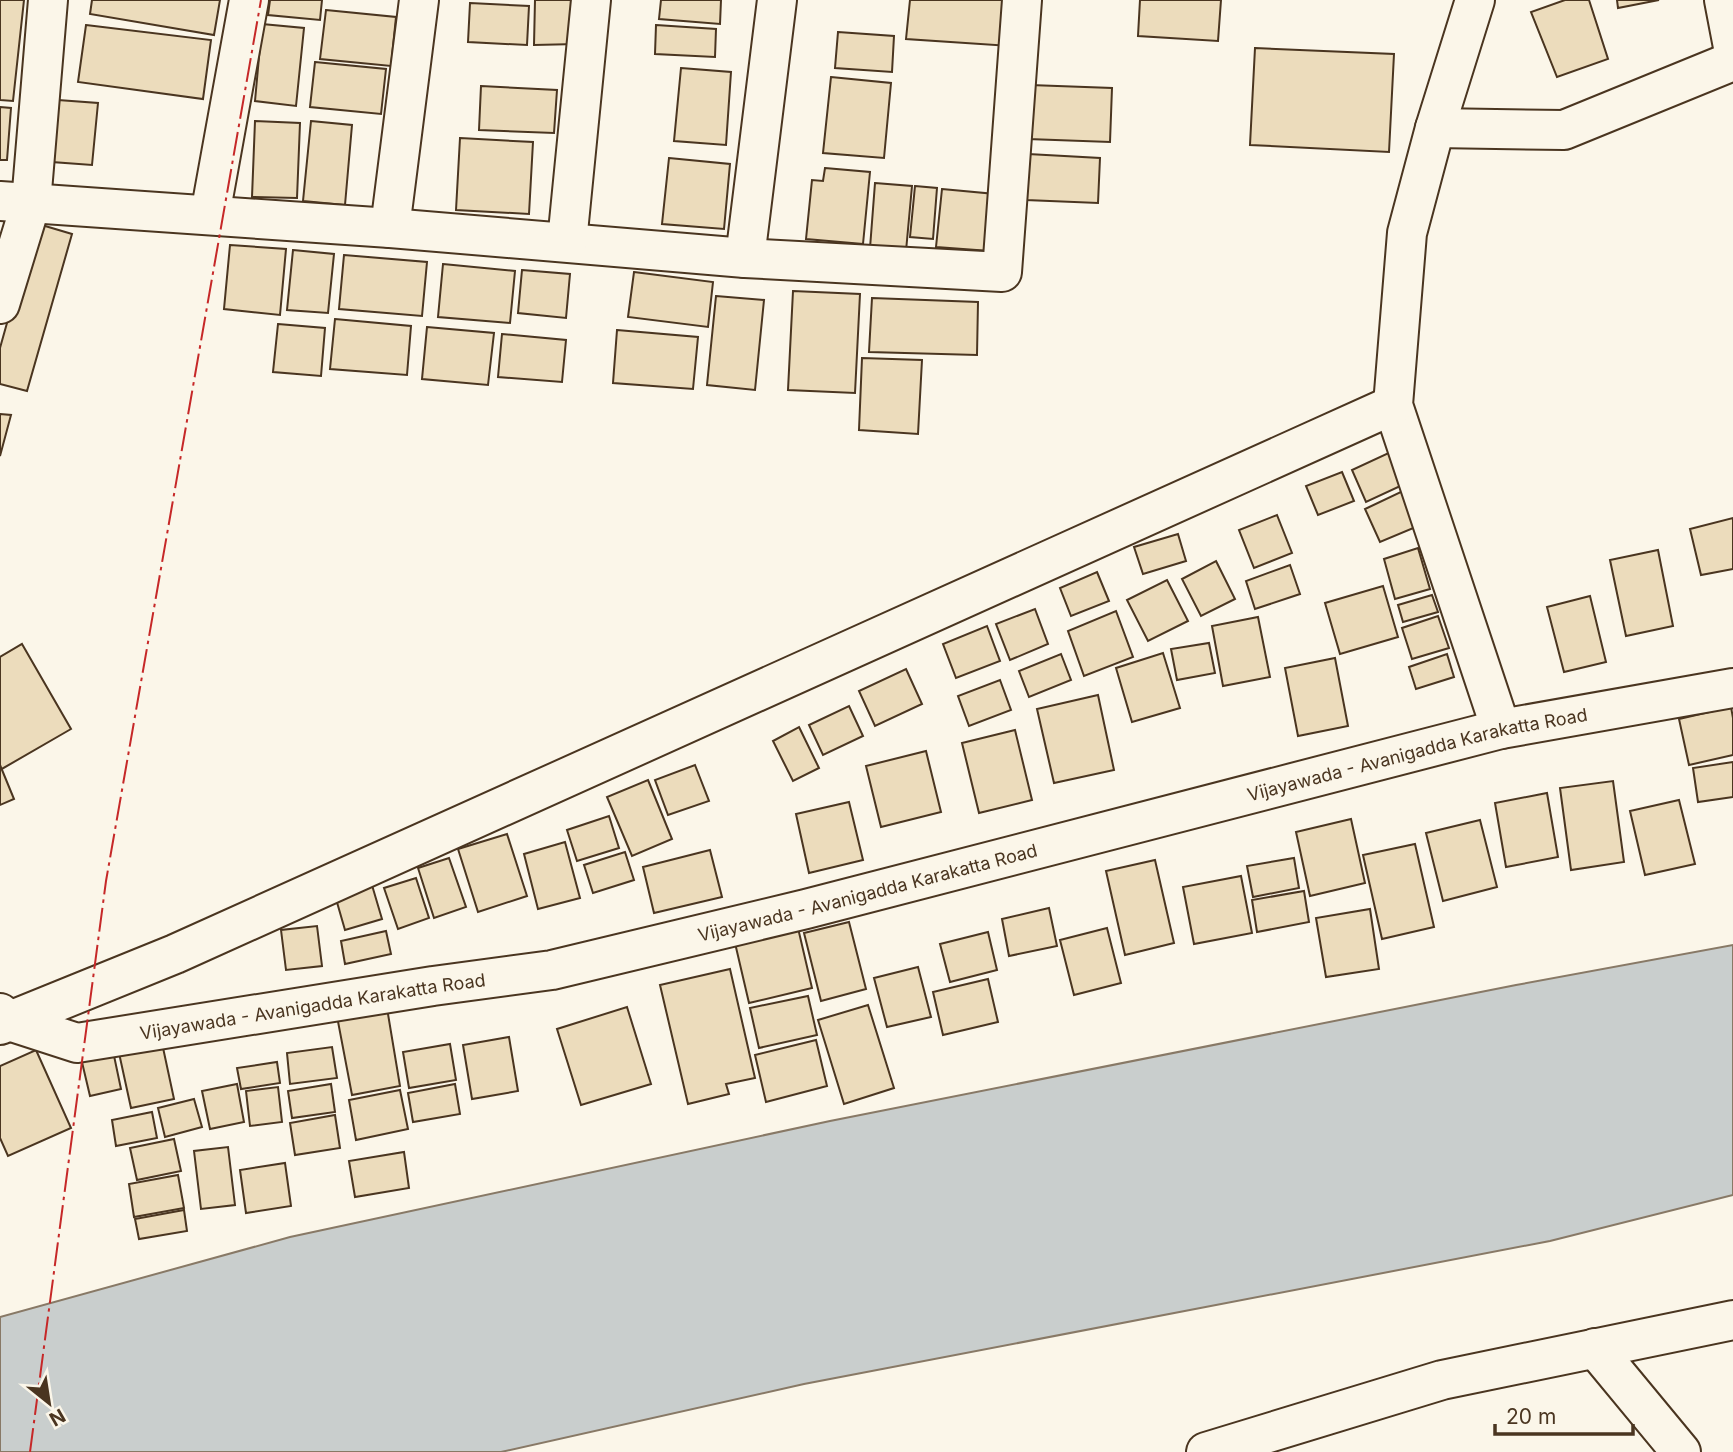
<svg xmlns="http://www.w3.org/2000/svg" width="1733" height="1452" font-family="Inter,sans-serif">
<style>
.water{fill:#c9cecd;stroke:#887966;stroke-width:2}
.building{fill:#ecdcbc;stroke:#4a3520;stroke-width:2}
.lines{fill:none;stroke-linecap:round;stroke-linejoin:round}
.minor-casing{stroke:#4a3520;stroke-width:42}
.primary-casing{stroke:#4a3520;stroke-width:42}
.minor{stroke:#fbf6e9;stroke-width:38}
.primary{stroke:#fbf6e9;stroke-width:38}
.power{stroke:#c62828;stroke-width:2;stroke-dasharray:24 5 3.5 5;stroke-linecap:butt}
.labels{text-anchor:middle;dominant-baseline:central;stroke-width:5;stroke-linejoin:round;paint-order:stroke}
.street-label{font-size:18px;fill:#4a3520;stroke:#fbf6e9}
</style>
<rect width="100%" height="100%" fill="#fbf6e9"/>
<!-- water -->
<polygon class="water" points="1733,945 1733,1195 1550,1241 804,1384 501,1452 0,1452 0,1317 290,1237 830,1121 1516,985"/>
<!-- building -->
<g class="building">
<polygon points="0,0 24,0 13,101 0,100"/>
<polygon points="92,0 220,0 214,35 90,14"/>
<polygon points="270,0 322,0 320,20 268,15"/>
<polygon points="535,0 580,0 577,44 534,45"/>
<polygon points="661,0 721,0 720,24 659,19"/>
<polygon points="910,0 1013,0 1010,46 906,39"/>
<polygon points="1140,0 1221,0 1218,41 1138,36"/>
<polygon points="1565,0 1589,0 1608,59 1557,77 1531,12"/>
<polygon points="1617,0 1659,0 1618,8"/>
<polygon points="470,3 529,6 527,45 468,42"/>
<polygon points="326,10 396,17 391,66 320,59"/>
<polygon points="262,24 304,28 296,106 255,101"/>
<polygon points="86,25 211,40 203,99 78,82"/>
<polygon points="656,25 716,29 715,57 655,54"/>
<polygon points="838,32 894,36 892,72 835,68"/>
<polygon points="1255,48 1394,54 1389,152 1250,145"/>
<polygon points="315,62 386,69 381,114 310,107"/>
<polygon points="681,68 731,72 726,145 674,141"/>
<polygon points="831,77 891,83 884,158 823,153"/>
<polygon points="1030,85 1112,88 1110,142 1028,139"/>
<polygon points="481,86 557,90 554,133 479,130"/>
<polygon points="58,100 98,103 92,165 52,162"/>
<polygon points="0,107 11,108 7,160 0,160"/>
<polygon points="255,121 300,123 297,198 252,197"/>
<polygon points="311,121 352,125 345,205 303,201"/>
<polygon points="460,138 533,142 529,214 456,210"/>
<polygon points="1028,154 1100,158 1098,203 1026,200"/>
<polygon points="669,158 730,164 724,229 662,224"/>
<polygon points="825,168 870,172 863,244 806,239 812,180 823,181"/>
<polygon points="875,183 912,186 906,251 870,248"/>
<polygon points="915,186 937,188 933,239 910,237"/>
<polygon points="942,189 995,194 990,251 936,247"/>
<polygon points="35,223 72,234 27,391 0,384 0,348"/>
<polygon points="230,245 286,249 280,315 224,309"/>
<polygon points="293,250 334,254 328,313 287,310"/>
<polygon points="344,255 427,262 422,316 339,309"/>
<polygon points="443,264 515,271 510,323 438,317"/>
<polygon points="522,270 570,274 566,318 518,313"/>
<polygon points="634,272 713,282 708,327 628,317"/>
<polygon points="793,291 860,294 855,393 788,390"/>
<polygon points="716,296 764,300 755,390 707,385"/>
<polygon points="872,298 978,302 977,355 869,352"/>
<polygon points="335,319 411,326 407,375 330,369"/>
<polygon points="278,324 325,328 321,376 273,372"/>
<polygon points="427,327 494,333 488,385 422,379"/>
<polygon points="617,330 698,337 693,389 613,383"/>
<polygon points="502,334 566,340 562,382 498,377"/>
<polygon points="862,358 922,360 918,434 859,430"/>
<polygon points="0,414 11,415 0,456"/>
<polygon points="1395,450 1409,482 1366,502 1352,470"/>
<polygon points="1342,472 1354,501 1318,515 1306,486"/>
<polygon points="1407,489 1423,524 1380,542 1365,509"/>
<polygon points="1277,515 1292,553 1254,568 1239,530"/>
<polygon points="1733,518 1733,569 1701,575 1690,529"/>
<polygon points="1178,534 1186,561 1143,574 1134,547"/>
<polygon points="1418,548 1430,589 1395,599 1384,559"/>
<polygon points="1658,550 1673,626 1626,636 1610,560"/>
<polygon points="1216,561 1235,599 1201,616 1182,579"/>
<polygon points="1290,565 1300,594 1255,609 1246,581"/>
<polygon points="1097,572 1109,601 1071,616 1060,588"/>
<polygon points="1167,580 1188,621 1148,641 1127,600"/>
<polygon points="1383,586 1398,637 1340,654 1325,603"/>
<polygon points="1432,595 1438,612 1403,622 1398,605"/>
<polygon points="1590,596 1606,662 1564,672 1547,607"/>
<polygon points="1035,609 1048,644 1010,660 996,624"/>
<polygon points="1116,611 1133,657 1084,676 1068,631"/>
<polygon points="1438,616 1449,648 1412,659 1402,628"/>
<polygon points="1258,617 1270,677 1223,686 1212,626"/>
<polygon points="987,626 1000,661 956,678 943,644"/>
<polygon points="1209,643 1215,673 1177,680 1171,649"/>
<polygon points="22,644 71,729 0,770 0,657"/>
<polygon points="1163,653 1180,708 1132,722 1116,668"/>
<polygon points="1061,654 1071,680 1029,697 1019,671"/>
<polygon points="1447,654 1454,677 1416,689 1409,667"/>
<polygon points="1335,658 1348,726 1298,736 1285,668"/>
<polygon points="906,669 922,704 875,726 859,691"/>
<polygon points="1000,680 1011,710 969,726 958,696"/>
<polygon points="1098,695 1114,770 1054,783 1037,709"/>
<polygon points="849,706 863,736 823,755 809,725"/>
<polygon points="1731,707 1733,718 1733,755 1689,765 1679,719"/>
<polygon points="799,727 819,768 793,781 773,741"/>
<polygon points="1015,730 1032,800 979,813 962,743"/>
<polygon points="926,751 941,812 881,827 866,766"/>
<polygon points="1733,762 1733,797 1698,802 1693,768"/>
<polygon points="0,765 14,799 0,805"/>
<polygon points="695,765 709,801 668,815 655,780"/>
<polygon points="648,780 672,839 632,856 607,797"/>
<polygon points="1613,781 1624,862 1571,870 1560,788"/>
<polygon points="1547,793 1558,857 1506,867 1495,803"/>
<polygon points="1679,800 1695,864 1645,875 1630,811"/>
<polygon points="849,802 863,860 809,873 796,814"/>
<polygon points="609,816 619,848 577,861 567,830"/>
<polygon points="1351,819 1365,883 1310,896 1296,832"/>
<polygon points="1480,820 1497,887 1443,901 1426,833"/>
<polygon points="507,834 527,896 478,912 458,849"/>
<polygon points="565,842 580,898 538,909 524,854"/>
<polygon points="1415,844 1434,927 1382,939 1363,855"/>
<polygon points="710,850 722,897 654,913 643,867"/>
<polygon points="625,852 634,880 593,893 584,865"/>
<polygon points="449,858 466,907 434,918 418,868"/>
<polygon points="1294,858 1299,888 1253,897 1247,866"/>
<polygon points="1155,860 1174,943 1125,955 1106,871"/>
<polygon points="369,875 382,919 345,930 332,885"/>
<polygon points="1241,876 1252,933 1194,944 1183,887"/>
<polygon points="416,878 429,918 398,929 384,888"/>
<polygon points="1304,891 1309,922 1257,932 1252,900"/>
<polygon points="1049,908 1057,946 1009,956 1002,919"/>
<polygon points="1370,909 1379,969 1326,977 1316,918"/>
<polygon points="849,922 866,989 821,1001 804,933"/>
<polygon points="317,926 322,966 286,970 281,930"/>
<polygon points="798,928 812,988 749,1003 735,943"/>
<polygon points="1107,928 1121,983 1074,995 1060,940"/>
<polygon points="386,931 391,954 345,964 341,941"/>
<polygon points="988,932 997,970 950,982 940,944"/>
<polygon points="918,967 931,1017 887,1027 874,978"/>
<polygon points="730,969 755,1078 726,1084 729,1094 688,1104 660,985"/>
<polygon points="988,979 998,1022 943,1035 933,992"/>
<polygon points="808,996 817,1035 759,1048 750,1008"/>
<polygon points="386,1002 400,1086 352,1095 336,1011"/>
<polygon points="868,1005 894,1088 844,1104 818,1020"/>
<polygon points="627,1007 651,1084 581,1105 557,1029"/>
<polygon points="509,1037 518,1091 472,1099 463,1045"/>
<polygon points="816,1040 827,1086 766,1102 755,1055"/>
<polygon points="162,1043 174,1099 131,1108 119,1053"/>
<polygon points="450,1044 456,1080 409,1088 403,1052"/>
<polygon points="332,1047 337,1078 290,1084 287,1053"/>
<polygon points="36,1050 71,1128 8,1156 0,1138 0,1066"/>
<polygon points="113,1051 121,1089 90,1096 81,1058"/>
<polygon points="277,1062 280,1083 241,1089 237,1068"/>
<polygon points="237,1084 244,1122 210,1129 202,1091"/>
<polygon points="331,1084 335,1112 292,1118 288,1091"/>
<polygon points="455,1084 460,1114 413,1122 408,1093"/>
<polygon points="278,1087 282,1122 250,1126 246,1091"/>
<polygon points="400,1090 408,1129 356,1140 349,1100"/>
<polygon points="194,1099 202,1127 165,1137 158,1108"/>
<polygon points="152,1112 157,1138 116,1146 112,1120"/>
<polygon points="335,1115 340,1148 295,1155 290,1123"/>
<polygon points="174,1139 181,1171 137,1180 130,1148"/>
<polygon points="228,1147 235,1205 201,1209 194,1151"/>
<polygon points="404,1152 409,1188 355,1197 349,1161"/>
<polygon points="285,1163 291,1206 246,1213 240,1170"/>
<polygon points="178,1175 184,1208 134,1217 129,1184"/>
<polygon points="184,1210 187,1231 139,1239 135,1219"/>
</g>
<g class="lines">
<defs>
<g id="minor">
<polyline points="1475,0 1435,128 1407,233 1393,405 1501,729"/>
<polyline points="1724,0 1733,47"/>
<polyline points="1435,128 1564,130 1733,61"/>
<polyline points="0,201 390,228 745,258 1002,272 1022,0"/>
<polyline points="210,215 249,0"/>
<polyline points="390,228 419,0"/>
<polyline points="567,242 591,0"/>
<polyline points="745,258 777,0"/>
<polyline points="0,304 31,203 48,0"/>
<polyline points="0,1025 175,954 1393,405"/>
<polyline points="1595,1348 1681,1452"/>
<polyline points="1206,1452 1442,1380 1733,1320"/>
</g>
<g id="primary">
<path id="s1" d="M0,1013l9,8 68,22 356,-57 119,-16 254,-61 695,-180 232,-41"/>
</g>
</defs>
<!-- minor casing -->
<use href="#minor" class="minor-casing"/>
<!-- primary casing -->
<use href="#primary" class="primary-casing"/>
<!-- minor -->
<use href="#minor" class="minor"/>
<!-- primary -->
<use href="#primary" class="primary"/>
<!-- power -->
<polyline class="power" points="30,1452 106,881 261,0"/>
</g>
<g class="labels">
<!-- street labels -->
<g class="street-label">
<text stroke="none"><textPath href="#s1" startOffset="1456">Vijayawada - Avanigadda Karakatta Road</textPath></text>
<text stroke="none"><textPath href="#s1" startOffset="889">Vijayawada - Avanigadda Karakatta Road</textPath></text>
<text stroke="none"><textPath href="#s1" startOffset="322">Vijayawada - Avanigadda Karakatta Road</textPath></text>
</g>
</g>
<!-- north arrow -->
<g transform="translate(49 1403) rotate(150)" stroke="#fbf6e9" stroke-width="5" paint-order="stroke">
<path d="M0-5L12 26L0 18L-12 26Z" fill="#4a3520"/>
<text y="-10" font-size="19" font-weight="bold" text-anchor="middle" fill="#4a3520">N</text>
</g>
<!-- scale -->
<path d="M1495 1424v10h138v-10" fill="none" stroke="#4a3520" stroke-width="3.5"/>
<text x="1506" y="1424" font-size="21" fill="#4a3520" stroke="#fbf6e9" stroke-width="5" paint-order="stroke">20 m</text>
</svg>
